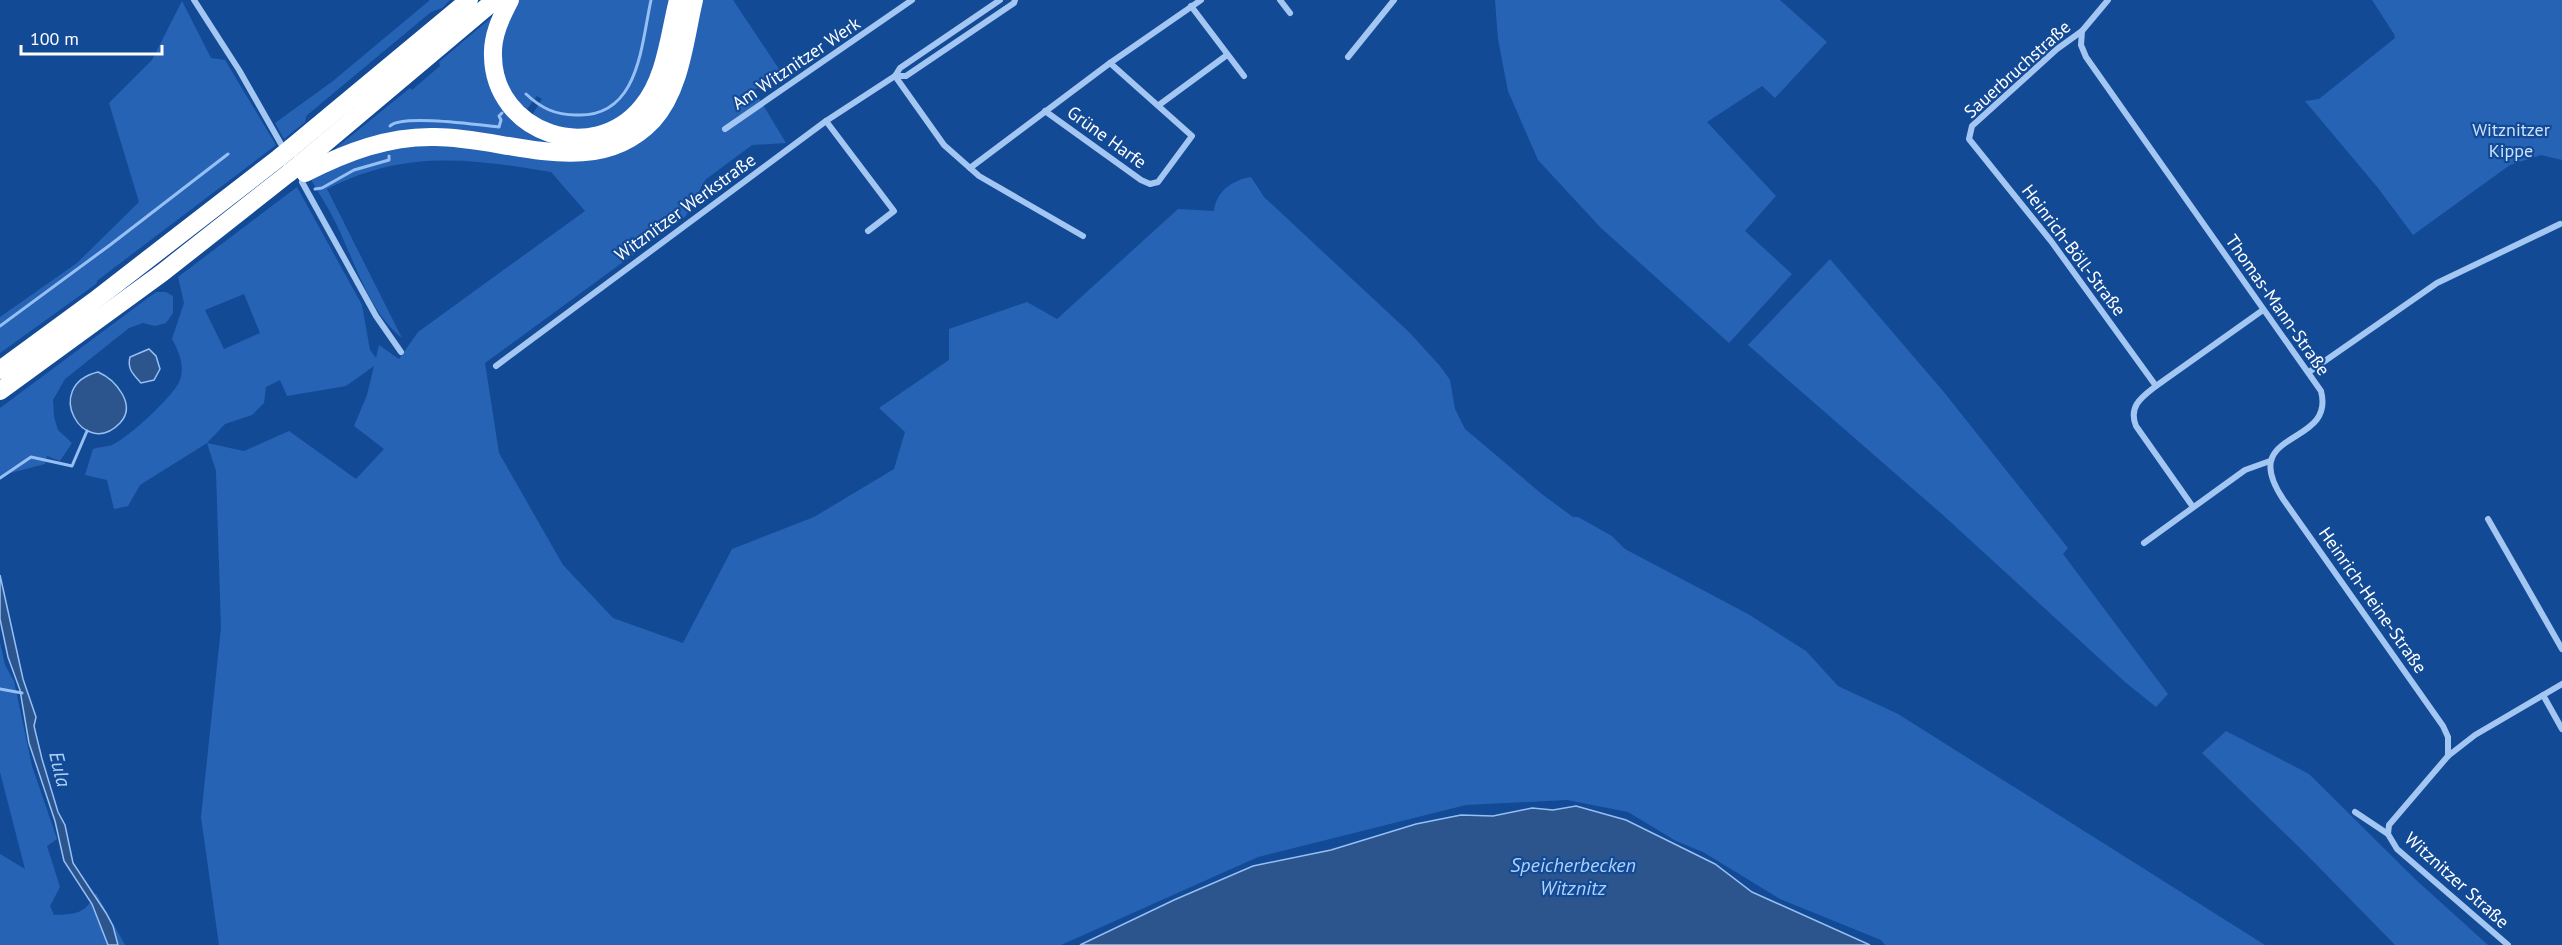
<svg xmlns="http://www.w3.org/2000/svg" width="2562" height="945" font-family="'PT Sans',sans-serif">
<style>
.green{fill:#2663b5;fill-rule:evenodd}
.water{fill:#2d558d;stroke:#96c0f5;stroke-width:1.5}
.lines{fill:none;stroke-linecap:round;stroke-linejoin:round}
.stream{stroke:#96c0f5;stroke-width:3}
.minor{stroke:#a4c6f2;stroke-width:6}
.motorway{stroke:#fff;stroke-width:18}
.motorway-bridge{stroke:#fff;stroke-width:18}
.labels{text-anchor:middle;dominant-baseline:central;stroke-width:4.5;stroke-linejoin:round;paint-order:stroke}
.street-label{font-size:18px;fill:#fff;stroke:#134a96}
.park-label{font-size:18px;fill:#cce1fd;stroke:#134a96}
.water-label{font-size:20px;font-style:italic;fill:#b0d0f9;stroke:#134a96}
</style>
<rect width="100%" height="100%" fill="#134a96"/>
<!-- green -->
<g class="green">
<polygon points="430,0 450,0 442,8 431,12 306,116 305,122 284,139 275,123 333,81"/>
<polygon points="517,0 674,0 660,55 641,102 606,127 562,132 532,115 542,99 537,96 524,113 509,95 497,46"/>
<path d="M683,0h5c-7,32 -12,67 -27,96 -40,80 -122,44 -189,38 -46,-4 -90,0 -134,18l-2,-4 74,-60 2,2 28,-24 -1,-4 53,-45 3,4c-33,103 90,168 156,83 21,-27 24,-71 32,-104z"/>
<path d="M701,0h32l48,72 -27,18 32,53 -34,2 -47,35 -19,36 -201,147 14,90 64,112 50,53 70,25 49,-94 82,-32 80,-48 11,-37 -26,-24 70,-48v-31l78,-27 30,17 121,-110 36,2c2,-19 18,-31 37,-34l13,20 145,135 31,34 10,14 5,29 10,20 78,66 30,22h5l34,19 13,13 123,65 58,37 32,35 60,28 367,231h-380l-4,-5 -101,-41 -77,-47 -27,-11 -48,-29 -61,-12 -101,5 -208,52 -197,88h-842l-18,-128 20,-189 -5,-157 -9,-28 -67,42 -12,21 -14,3 -7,-29 -22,-5 8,-26c6,-2 13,-2 19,-4 15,-6 63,-50 68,-65 5,-15 -1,-28 -8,-41l12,-36 -6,-26 119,-90 65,118 8,45 6,8 3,-13 20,14 19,-27 167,-121 -34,-39c-82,-14 -148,-22 -224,17l75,149c-37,-29 -50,-88 -73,-128 -6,-11 -13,-21 -19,-32l46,-22 58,-12 195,10zM244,294l16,39 -36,16 -19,-39zM374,366l-7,29 -13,31 30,23 -28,30 -67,-48 -45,20 -37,-8 18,-19 27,-9 12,-12 2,-16 14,-7 7,16 59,-10z"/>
<polygon points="1495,0 1780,0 1827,42 1775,98 1762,86 1707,122 1776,196 1745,231 1792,274 1729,343 1601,228 1538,160 1508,91 1498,39"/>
<polygon points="2372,0 2562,0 2562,160 2541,155 2510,165 2413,235 2378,188 2305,101 2319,99 2395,38 2394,34"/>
<polygon points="182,1 211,58 225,60 276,145 98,280 96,284 0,353 0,317 77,263 139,202 109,103 152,60"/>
<polygon points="1830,259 1943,391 2068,548 2063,554 2168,694 2156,707 2125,682 1944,516 1748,345"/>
<polygon points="156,292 166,292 173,296 173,313 166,323 155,326 143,323 129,328 65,379 53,400 54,417 58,430 72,443 60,461 47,456 45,464 10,473 0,480 0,408"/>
<path d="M0,642l5,23 9,16 18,85 25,73 -10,7 13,41 -10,19 4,9c23,-1 31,-1 42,-22l29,52h-125v-91l25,15 -25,-97z"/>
<polygon points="2226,731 2309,774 2415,879 2488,945 2395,945 2304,852 2202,753"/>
</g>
<!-- water -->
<g class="water">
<path d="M149,349l7,7 4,13 -6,11 -13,3c-8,-9 -14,-14 -11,-26z"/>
<path d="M98,372c18,8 39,33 22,51 -36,38 -79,-37 -22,-51z"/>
<polygon points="0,575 23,679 36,717 34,726 42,759 58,812 65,825 73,863 106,913 113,926 118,945 108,945 92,904 64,861 55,821 29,743 20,690 8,657 0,619"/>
<polygon points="1576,806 1626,820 1715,864 1752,892 1870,945 1080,945 1174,900 1253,866 1331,850 1416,824 1461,815 1493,816 1532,808 1553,810"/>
</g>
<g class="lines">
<!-- stream -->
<g class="stream">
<path d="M526,94c15,14 29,21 50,21 63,3 65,-69 75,-115"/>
<path d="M390,126c12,-12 89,-1 109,1l2,-7 -2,-4 3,-3"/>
<polyline points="315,189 322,188 354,170 389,160 389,156"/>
<polyline points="0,326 110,245 228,154"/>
<polyline points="0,478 31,457 72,466 87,431"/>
<polyline points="0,689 22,693"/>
</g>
<!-- minor -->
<g class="minor">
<polyline points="194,0 239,70 281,144"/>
<polyline points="1280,0 1290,13"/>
<polyline points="2108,0 2082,31 2057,49 1972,126 1969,139 2051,241 2156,386"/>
<polyline points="1191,6 1244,76"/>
<path d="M2082,31l-1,14 5,12 235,334c15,57 -85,37 -38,108l160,227 5,11v19"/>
<polyline points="1348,57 1394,0"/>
<polyline points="895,76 944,145 970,168 1110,63 1201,0"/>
<polyline points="895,76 906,76 1014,3 1015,0"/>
<polyline points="1159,105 1227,55"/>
<polyline points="1045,111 1141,180 1150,184 1158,182 1192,136 1110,63"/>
<polyline points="826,121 894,211 868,231"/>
<polyline points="725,129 912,0"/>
<polyline points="970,168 979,176 1083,236"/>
<polyline points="302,182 376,316 401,352"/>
<polyline points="496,366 826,121 895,76 900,68 1000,0"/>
<polyline points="2309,372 2437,283 2560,224"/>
<path d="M2193,507l-57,-81c-8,-20 6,-29 20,-40l107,-76"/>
<polyline points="2488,519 2562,649"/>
<polyline points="2144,543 2245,470 2270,461"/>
<polyline points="2543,695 2562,729"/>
<polyline points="2355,812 2388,834"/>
<polyline points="2508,945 2397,849 2388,834 2389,825 2448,756 2475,735 2562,684"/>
</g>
<!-- motorway -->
<g class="motorway">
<path d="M510,0c-9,17 -18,36 -17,56 1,77 100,111 149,51 24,-29 27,-72 36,-107"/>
<polyline points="291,148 469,0"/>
<polyline points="300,164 495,0"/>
<path d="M305,173c42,-21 83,-37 130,-36 72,0 160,45 218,-17 28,-31 32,-82 41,-120"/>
<polyline points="0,370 94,301 280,157"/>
<polyline points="0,391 162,273 289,173"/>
</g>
<!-- motorway-bridge -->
<g class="motorway-bridge">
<polyline points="280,157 291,148"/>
<polyline points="289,173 300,164"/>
</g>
</g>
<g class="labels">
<!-- street labels -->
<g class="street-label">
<text transform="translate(796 63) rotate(-34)">Am Witznitzer Werk</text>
<text transform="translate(2017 69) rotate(-42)">Sauerbruchstraße</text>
<text transform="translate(1107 137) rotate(36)">Grüne Harfe</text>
<text transform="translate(685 207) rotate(-36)">Witznitzer Werkstraße</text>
<text transform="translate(2074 250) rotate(53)">Heinrich-Böll-Straße</text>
<text transform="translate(2278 305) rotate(55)">Thomas-Mann-Straße</text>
<text transform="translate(2373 600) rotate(55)">Heinrich-Heine-Straße</text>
<text transform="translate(2457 880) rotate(42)">Witznitzer Straße</text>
</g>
<!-- park labels -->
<g class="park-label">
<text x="2511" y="129">Witznitzer<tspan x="2511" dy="21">Kippe</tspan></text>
</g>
<!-- water labels -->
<g class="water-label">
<text transform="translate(60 769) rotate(76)">Eula</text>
<text x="1573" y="865">Speicherbecken<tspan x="1573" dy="23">Witznitz</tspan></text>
</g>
</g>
<!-- scale -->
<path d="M21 45v9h141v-9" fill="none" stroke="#ffffff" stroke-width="3"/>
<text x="30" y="45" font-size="18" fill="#ffffff" stroke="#134a96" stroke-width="4.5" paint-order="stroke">100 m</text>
</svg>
